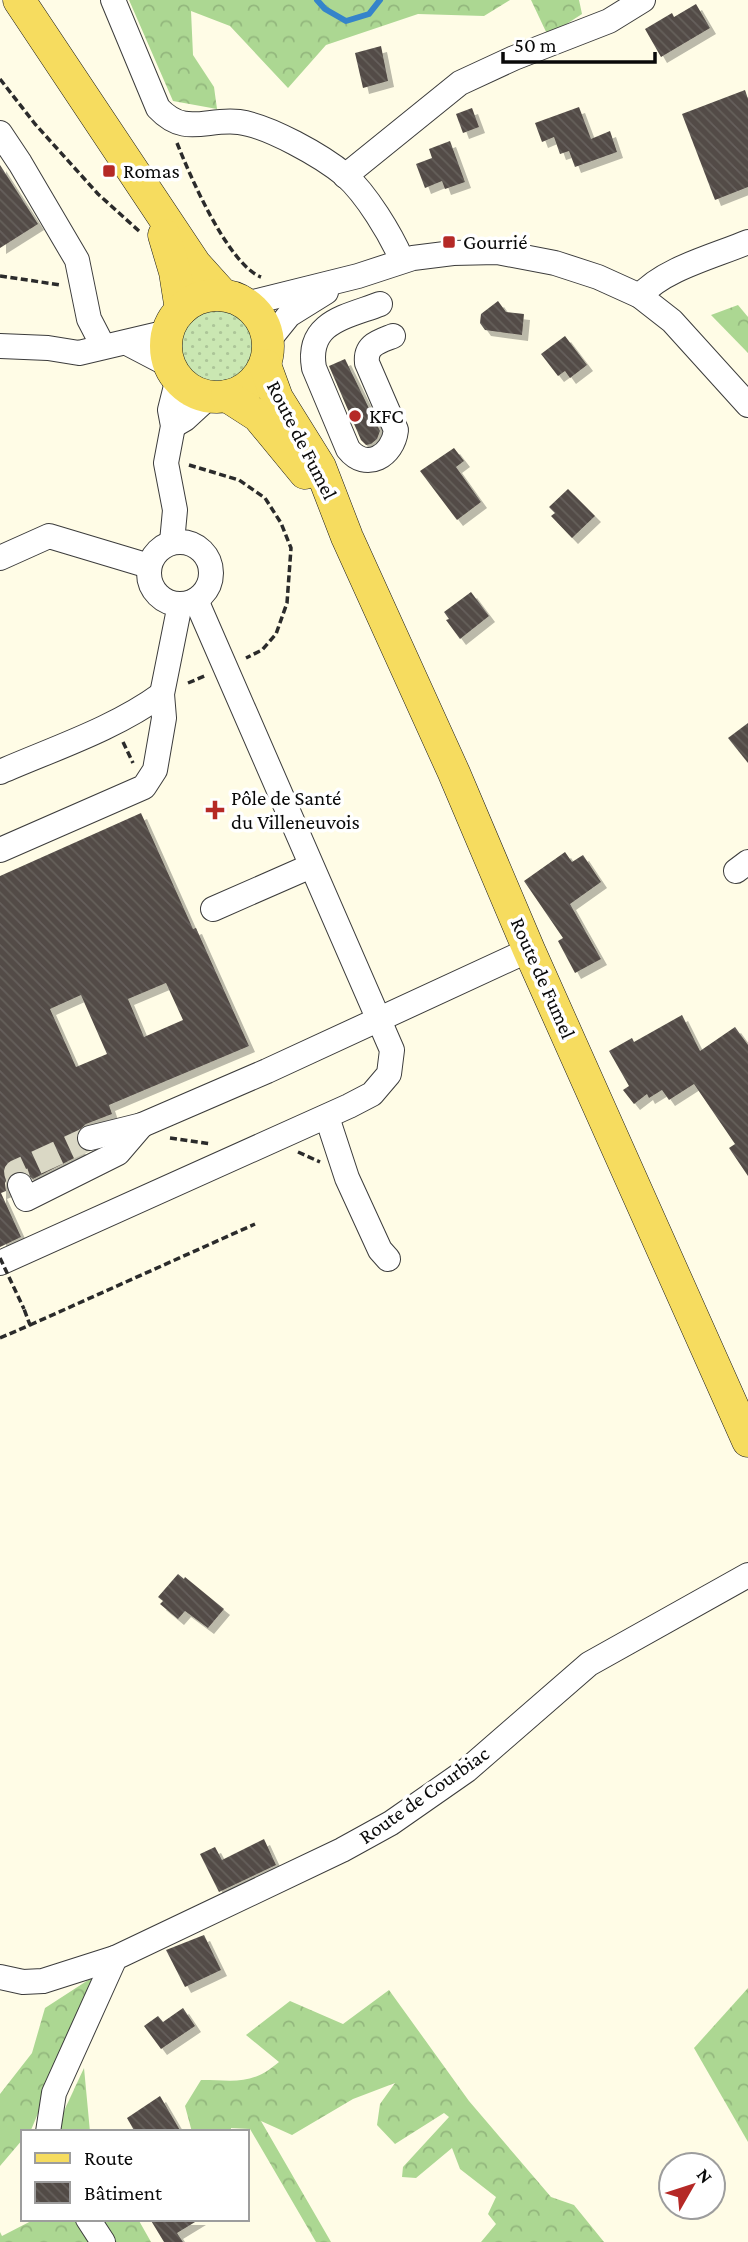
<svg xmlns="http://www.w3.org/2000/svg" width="748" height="2242" font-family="'Crimson Pro',serif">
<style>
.grass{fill:url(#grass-dots)}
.forest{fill:url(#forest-crowns)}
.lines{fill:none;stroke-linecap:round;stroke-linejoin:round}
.stream{stroke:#3584ca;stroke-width:6}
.building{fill:url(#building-back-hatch);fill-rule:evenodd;filter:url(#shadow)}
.minor-tunnel{stroke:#dad8c5;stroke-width:24;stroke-dasharray:24 12;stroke-linecap:butt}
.minor-casing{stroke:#3c3c3c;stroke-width:26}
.major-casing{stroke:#1a1a1a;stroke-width:33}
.path{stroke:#2b2b2b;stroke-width:3.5;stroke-dasharray:7 3.5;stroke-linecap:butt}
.minor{stroke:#fff;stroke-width:24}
.major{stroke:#f6dc5f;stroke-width:32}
.path-bridge{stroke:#2b2b2b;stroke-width:3.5;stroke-dasharray:7 3.5;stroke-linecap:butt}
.poi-dot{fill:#b52926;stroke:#fff;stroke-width:2.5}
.labels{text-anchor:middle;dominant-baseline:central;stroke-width:7;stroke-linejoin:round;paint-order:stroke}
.poi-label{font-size:21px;fill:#090909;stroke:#fff;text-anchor:start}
.street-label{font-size:21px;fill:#090909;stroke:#fff}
</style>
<defs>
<pattern id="grass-dots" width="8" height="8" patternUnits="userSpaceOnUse" patternTransform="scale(1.75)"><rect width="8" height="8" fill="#cae7b2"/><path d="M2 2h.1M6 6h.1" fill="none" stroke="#acc598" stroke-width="1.8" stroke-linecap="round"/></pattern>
<pattern id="forest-crowns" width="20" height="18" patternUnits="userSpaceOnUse" patternTransform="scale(1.75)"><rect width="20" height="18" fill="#acd792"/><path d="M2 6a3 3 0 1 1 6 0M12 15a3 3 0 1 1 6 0" fill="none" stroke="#93b77d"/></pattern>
<pattern id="building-back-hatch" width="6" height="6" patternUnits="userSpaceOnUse" patternTransform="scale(1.75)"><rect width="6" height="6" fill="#524b46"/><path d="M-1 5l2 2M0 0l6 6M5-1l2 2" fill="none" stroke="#66605c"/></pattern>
<filter id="shadow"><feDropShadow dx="6" dy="6" stdDeviation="0" flood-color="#0004"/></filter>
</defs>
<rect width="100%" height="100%" fill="#fffce6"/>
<!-- grass -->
<circle class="grass" cx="216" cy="346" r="37"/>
<!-- forest -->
<g class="forest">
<polygon points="129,0 510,0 484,16 418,14 326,45 288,88 230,26 191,11 193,55 214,87 217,109 173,101"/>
<polygon points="531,0 579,0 582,14 548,36"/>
<polygon points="738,305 748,317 748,353 711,315"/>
<polygon points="96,1975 31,2130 23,2132 23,2139 0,2166 0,2094 32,2053 45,2008"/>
<polygon points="748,1988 748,2142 694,2048"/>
<path d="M389,1990l80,111 82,96 23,8 30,37h-123l15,-18 -8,-10 8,-17 -36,-28 -8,-21 -36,30 -14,-1 1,-10 46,-50 -5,-4 -49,31 -18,-19 3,-21 15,-21 -42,16 -61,36 -31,-14 70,121h-15l-66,-113 -19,-1v4h-39l-7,-26 16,-26c34,0 50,6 78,-18l-33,-27 44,-34 53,23z"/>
<polygon points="84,2068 90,2132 57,2132 57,2126"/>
<polygon points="35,2219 138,2219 151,2242 0,2242 0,2232 2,2236"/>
</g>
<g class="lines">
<!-- stream -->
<polyline class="stream" points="317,0 325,9 346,21 369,14 380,0"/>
</g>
<!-- building -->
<g class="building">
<polygon points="696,4 710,28 661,57 645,29 672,13 674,17"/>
<polygon points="381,46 388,81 363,88 355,53"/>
<polygon points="745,90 748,99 748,187 715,200 682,114"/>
<polygon points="579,107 591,139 610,131 617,152 575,167 569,151 560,154 554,137 542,142 535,123"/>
<polygon points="472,108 479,127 463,133 456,114"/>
<polygon points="450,141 465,182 445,189 442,181 425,188 416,164 432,158 429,149"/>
<polygon points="0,165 38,224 0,248"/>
<polygon points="498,301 506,312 524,314 522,335 485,330 480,323 481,314"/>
<polygon points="565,336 587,365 570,378 565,371 558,376 541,354"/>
<polygon points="345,359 380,431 377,439 371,444 366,445 361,440 329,366"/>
<polygon points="454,448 464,461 456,467 481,502 457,520 420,471"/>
<polygon points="568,489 595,516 572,538 551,516 555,513 549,507"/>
<polygon points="471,592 489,616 460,639 446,620 449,619 444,612"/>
<polygon points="748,723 748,763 728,738"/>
<path d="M141,813l52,116 3,-1 53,118 -140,59 3,9 -26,10 -10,9v9l4,7 6,3 -53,27 -11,-9 -7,1 -6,5 -4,7 1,8 -5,2 20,44 -21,10v-371zM166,983l17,37 -39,17 -16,-38zM81,995l26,59 -31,13 -26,-58z"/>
<polygon points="565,852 572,862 583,855 601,882 570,904 601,959 575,973 558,941 563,938 524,881"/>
<polygon points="682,1015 700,1051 735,1027 748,1045 748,1176 729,1148 735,1144 694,1084 669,1100 662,1090 649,1098 647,1094 634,1104 623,1090 629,1086 609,1051 632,1038 634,1042"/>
<polygon points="178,1574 184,1579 185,1577 224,1609 208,1628 185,1611 178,1619 160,1604 163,1601 158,1597"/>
<polygon points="264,1839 276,1865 219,1892 200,1854 215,1847 222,1860"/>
<polygon points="204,1935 221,1970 185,1987 166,1950"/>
<polygon points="183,2008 195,2026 161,2049 144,2026 158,2016 163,2022"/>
<polygon points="160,2096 181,2132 135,2132 127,2118"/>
<polygon points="150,2219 200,2219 177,2233 183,2242 164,2242"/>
</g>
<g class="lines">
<!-- minor-tunnel -->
<polyline class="minor-tunnel" points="20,1185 16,1172 90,1138"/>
<defs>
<g id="minor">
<path d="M113,0l45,108c27,29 48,10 81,14 30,4 83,34 106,53 22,20 45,58 57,85"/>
<polyline points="0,133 20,163 77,260 89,319 103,346"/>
<polyline points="345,176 460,83 514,58 609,21 643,0"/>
<path d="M640,296c23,-27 75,-40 108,-54"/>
<polyline points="245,304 358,276 413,258 453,253 497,252 555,263 598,277 640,296 672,321 748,405"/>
<path d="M380,304c-34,13 -74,18 -66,64l34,81c18,23 45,7 48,-19l-29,-67c-2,-18 11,-21 26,-27"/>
<polyline points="268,341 289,315 326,292"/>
<polyline points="127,343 171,366"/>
<polyline points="0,346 48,348 79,353 168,332"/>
<polyline points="173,426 185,419 210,396"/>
<circle cx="180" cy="573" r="31"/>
<polyline points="172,542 175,510 166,463 173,426 170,410 178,378"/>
<polyline points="0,558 49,536 149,566"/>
<path d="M0,772c55,-24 114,-43 162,-78"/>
<polyline points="0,850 144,787 155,770 164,718 162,694 180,604"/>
<polyline points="736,871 748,862"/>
<polyline points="213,909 311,866"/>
<polyline points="327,1117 347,1178 380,1250 388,1259"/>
<polyline points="90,1138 142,1125 267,1071 529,950"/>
<polyline points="20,1185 26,1199 118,1153 142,1125"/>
<polyline points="0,1263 349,1106 372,1094 389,1074 392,1050 196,600"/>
<polyline points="0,1977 23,1982 43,1981 115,1958"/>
<polyline points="48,2132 54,2093 115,1958 342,1850 391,1823 467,1770 589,1664 748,1575"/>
<polyline points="88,2219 103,2242"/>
</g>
<g id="major">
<polyline points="19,0 195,264 223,295"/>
<polyline points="164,235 175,272 181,310"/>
<circle cx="217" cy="346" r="51"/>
<polyline points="265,365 277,398 320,467 347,537 454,773 529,950 748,1441"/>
<polyline points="227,396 258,416 305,473"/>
</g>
</defs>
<!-- minor casing -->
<use href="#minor" class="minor-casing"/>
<!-- major casing -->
<use href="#major" class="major-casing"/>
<!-- path -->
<g class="path">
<polyline points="0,79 35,124 98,194 139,231"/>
<path d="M177,143c13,33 51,121 84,134"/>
<polyline points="0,276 61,285"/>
<polyline points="189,465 239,480 265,498 281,523 291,548 287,603 276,634 262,650 246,658"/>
<polyline points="188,683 207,675"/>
<polyline points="123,742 133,763"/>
<polyline points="170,1138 211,1144"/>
<polyline points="298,1152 320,1162"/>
<polyline points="30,1325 255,1224"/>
<polyline points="0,1338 30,1325 24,1309"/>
</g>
<!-- minor -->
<use href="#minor" class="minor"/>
<!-- major -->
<use href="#major" class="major"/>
<!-- path-bridge -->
<polyline class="path-bridge" points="0,1258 24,1309"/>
</g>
<!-- markers -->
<g class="poi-dot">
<rect x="102" y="164" width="14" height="14" rx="3.5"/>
<rect x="442" y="235" width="14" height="14" rx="3.5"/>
<circle cx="355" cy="416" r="7"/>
<path d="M211.5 799.5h7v7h7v7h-7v7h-7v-7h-7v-7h7z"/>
</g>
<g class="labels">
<!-- poi labels -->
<g class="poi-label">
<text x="123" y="171">Romas</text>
<text x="463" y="242">Gourrié</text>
<text x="369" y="416">KFC</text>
<text x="231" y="798">Pôle de Santé<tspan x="231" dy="24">du Villeneuvois</tspan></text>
</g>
<!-- street labels -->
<g class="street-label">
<text transform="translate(302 440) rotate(63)">Route de Fumel</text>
<text transform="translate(543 978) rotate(66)">Route de Fumel</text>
<text transform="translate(424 1795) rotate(-35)">Route de Courbiac</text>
</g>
</g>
<!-- legend -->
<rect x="21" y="2130" width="228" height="91" fill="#ffffff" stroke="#9d9d9d" stroke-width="2"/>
<rect x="35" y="2153" width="35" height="10" fill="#f6dc5f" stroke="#9d9d9d" stroke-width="2"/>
<text x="84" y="2165" font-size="21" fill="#090909">Route</text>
<rect x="35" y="2182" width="35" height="21" fill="url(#building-back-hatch)" stroke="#9d9d9d" stroke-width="2"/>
<text x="84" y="2200" font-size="21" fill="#090909">Bâtiment</text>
<!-- north arrow -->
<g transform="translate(692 2186) rotate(51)"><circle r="33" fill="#ffffff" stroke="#9d9d9d" stroke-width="2"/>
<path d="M0-5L12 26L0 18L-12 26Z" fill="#b52926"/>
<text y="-10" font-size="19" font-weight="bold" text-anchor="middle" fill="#090909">N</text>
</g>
<!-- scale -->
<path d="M503 52v10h152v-10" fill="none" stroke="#090909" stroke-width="3.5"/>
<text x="514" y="52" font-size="21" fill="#090909" stroke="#ffffff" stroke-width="5" paint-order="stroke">50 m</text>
</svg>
